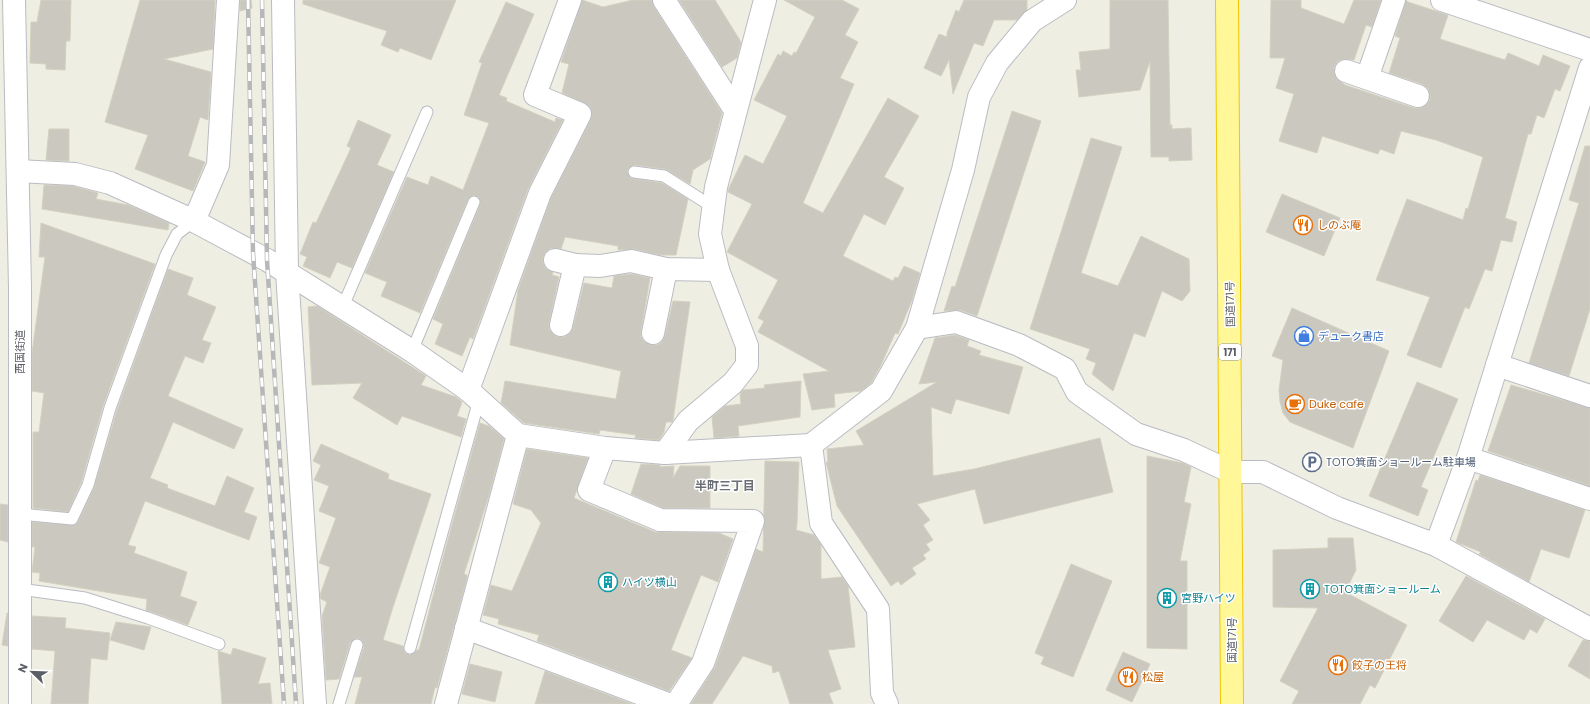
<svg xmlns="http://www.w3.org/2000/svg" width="1590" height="704" font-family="Poppins,'Noto Sans JP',sans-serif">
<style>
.building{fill:#cac8bf;stroke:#d4d1c0}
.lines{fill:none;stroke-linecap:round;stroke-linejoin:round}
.service-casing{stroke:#babcc3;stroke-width:13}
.minor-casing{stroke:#babcc3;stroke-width:24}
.tertiary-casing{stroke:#babcc3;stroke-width:24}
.trunk-casing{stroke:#f1c600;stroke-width:24}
.service{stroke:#fff;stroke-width:11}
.minor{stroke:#fff;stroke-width:22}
.tertiary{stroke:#fff;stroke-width:22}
.trunk{stroke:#fff798;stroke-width:22}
.rail-casing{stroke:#b6b7b8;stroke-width:4.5}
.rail{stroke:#fff;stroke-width:3;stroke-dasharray:9;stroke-linecap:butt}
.labels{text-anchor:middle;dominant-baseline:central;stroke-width:3;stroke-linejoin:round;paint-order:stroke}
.shield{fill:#fff;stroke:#8c8e93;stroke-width:1}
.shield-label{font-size:10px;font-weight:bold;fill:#5b5e65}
.food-label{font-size:11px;fill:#c56008;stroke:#fff;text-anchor:start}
.street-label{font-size:11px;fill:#5b5e65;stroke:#fff}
.shop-label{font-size:11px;fill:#366cbe;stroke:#fff;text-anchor:start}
.service-label{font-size:11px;fill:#4e5e75;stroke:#fff;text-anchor:start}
.culture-label{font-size:11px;fill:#0d838f;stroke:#fff;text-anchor:start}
.neighbourhood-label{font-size:12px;font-weight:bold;fill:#6b7077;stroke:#fff}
</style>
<rect width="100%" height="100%" fill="#efeee2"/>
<!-- building -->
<g class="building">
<polygon points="41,0 71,0 70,41 66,41 65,70 46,69 46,64 30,63 31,22 37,22"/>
<polygon points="140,0 215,0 213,49 164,59 211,72 208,118 208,120 200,117 188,156 205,162 193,191 135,169 148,135 105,122"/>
<polygon points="240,0 251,0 252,8 240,11"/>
<polygon points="303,0 456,0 431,60 400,48 398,52 381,45 387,31 303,4"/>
<polygon points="582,0 603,7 633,0 652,0 654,7 722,113 710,159 693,170 690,184 665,169 635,165 631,166 627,171 630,178 662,183 688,199 676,255 660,255 634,249 618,250 618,246 565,237 561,249 551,248 546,252 543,257 543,263 546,269 553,272 552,275 559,277 549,323 549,329 553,334 558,337 565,337 570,333 573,328 584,283 612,288 614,276 631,274 650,278 641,331 641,337 644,342 651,345 657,345 662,342 665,336 673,301 690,302 673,420 672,422 666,422 664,432 659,440 635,438 636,435 600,430 599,434 524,423 501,403 505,381 616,399 621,371 510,345 518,290 551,198 591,119 592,113 590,106 562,93 569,64 561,62"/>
<polygon points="679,0 715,0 741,42 737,58 722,67"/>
<polygon points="784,0 842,0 859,9 845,35 858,42 840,78 854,84 803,203 823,213 888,98 919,116 884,177 904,188 885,225 864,214 843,256 893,281 895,277 898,278 904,266 920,273 912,300 898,334 895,333 881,365 871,383 861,391 834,394 835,407 812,410 803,374 829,371 758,332 764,321 758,318 778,280 727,252 752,204 728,192 729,188 745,155 763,164 787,116 754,100 778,54 781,56 783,51 792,56 794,52 796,53 815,17"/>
<polygon points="964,0 1027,0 1027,10 1017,20 994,20 983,46 974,43 953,94 949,60 941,76 924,68 939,34 947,37 947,33 956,10 959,12"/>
<polygon points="1110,0 1168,0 1170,125 1172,125 1172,129 1191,128 1192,160 1169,161 1169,157 1151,157 1150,61 1140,90 1079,97 1076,70 1081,70 1079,52 1110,49"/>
<polygon points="1271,0 1301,0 1301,8 1344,24 1354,0 1381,0 1372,27 1366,25 1354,60 1344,59 1338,61 1334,67 1334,74 1337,79 1345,85 1414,108 1421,108 1426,105 1430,100 1430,94 1428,88 1422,84 1389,73 1400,38 1395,36 1406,0 1408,2 1448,15 1440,39 1505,60 1508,53 1539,66 1543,55 1570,66 1560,91 1555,89 1544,118 1537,115 1531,134 1528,134 1505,218 1517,222 1512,242 1501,240 1492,271 1485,269 1469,309 1465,307 1441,368 1407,355 1430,297 1376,280 1407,199 1463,220 1466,208 1468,209 1483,157 1436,140 1401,131 1394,154 1380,149 1378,154 1322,136 1317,153 1279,141 1294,94 1276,88 1285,58 1270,58"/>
<polygon points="506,2 534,14 499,95 507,98 506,101 555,122 556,118 563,120 528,189 473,339 470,337 462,356 435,344 443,324 433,319 480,205 479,197 473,195 468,199 420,313 381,296 387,282 365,273 407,177 428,185 431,176 463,190 489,123 464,115 482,63 479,62"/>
<polygon points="1012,111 1041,121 977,316 960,310 944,311 952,286 955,287"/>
<polygon points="358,120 391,135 377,165 394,172 352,268 337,262 330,278 303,266 307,257 300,254 313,222 316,223 351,148 347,146"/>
<polygon points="49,129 69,129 69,161 46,160"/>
<polygon points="1091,138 1122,147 1081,273 1118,286 1141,236 1189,259 1190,291 1182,301 1162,291 1145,337 1134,333 1113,391 1092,374 1096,363 1086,359 1090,349 1030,329"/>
<polygon points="1585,146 1590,146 1590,309 1569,376 1529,363 1579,203 1569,200"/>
<polygon points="44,185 73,186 98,193 96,199 128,205 169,223 168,230 42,209"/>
<polygon points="1282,194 1340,218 1324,256 1266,232"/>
<polygon points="41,223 155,264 103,406 81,483 68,512 33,508 33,432 39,432 44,393 32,391 32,353 45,257 39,257"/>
<polygon points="168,269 193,278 187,295 216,307 202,340 211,343 203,363 185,356 168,396 243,429 234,449 173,422 150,478 168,485 167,488 215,506 227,476 254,488 244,512 257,517 249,540 145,501 128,545 136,547 134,553 187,572 180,596 197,602 188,625 146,610 147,599 39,581 40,573 32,572 35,547 32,547 32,522 75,525 78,522 94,488 117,410"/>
<polygon points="317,306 426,376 421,385 456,397 462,402 457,416 466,419 461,437 402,416 397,425 353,398 362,383 312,385 308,307"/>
<polygon points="1292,308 1389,351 1353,448 1290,422 1283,413 1280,402 1279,390 1283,360 1272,356"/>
<polygon points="955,335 969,340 967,346 981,351 979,355 1023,367 1009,414 956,399 951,414 931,407 933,476 974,469 1100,438 1113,492 984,524 975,489 917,504 930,520 923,525 933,540 926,544 930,550 923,555 926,559 912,568 916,574 901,585 898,581 891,586 837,506 826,462 828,462 827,449 864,445 856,431 937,382 919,384 935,338"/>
<polygon points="801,381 800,417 738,426 739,436 714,438 712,417 725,406 741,404 740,394 743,390 765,388 764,385"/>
<polygon points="1417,382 1458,399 1421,487 1428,490 1418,516 1369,496"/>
<polygon points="1511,385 1590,408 1590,486 1488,451"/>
<polygon points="480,423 489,426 504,439 489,495 464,574 467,575 467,578 437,688 435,687 431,704 355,704 362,677 354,677 364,647 362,640 356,638 350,643 339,679 326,680 322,616 327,602 321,599 320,595 330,567 319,563 336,518 319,511 329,486 314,480 321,465 313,461 321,444 389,474 388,479 431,494 392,610 383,640 403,646 405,653 411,655 417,650 419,650 444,554"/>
<polygon points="527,449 588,458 574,498 655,532 719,533 733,539 718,582 701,575 671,650 692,658 669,691 537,641 539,635 498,624 499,619 483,615 491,585 512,591 541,523 531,510 513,504"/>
<polygon points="1147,456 1183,463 1191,467 1184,502 1191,504 1180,561 1187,561 1187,649 1147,648"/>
<polygon points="765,461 799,462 797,524 796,530 814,535 821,545 821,579 842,577 848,586 855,647 828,650 841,689 829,693 833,704 790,704 779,671 773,673 772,666 743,656 712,704 691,704 715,667 756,549 763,552"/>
<polygon points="641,464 660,465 660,467 674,466 673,478 680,466 710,466 710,508 663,508 631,494"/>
<polygon points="1480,475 1585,510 1569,558 1541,549 1529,582 1479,554 1481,552 1456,542 1476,480 1478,481"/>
<polygon points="0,504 8,505 8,542 0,540"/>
<polygon points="1328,538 1353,538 1356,570 1345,592 1407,625 1375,688 1370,685 1360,704 1292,704 1299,691 1280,681 1318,608 1273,607 1273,550 1328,548"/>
<polygon points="1071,564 1112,581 1073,677 1041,664 1044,657 1035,653"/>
<polygon points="1466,576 1545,619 1537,633 1530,629 1524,640 1487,620 1473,642 1439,621"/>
<polygon points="7,613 8,613 8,646 2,645"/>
<polygon points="32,616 66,618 65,628 110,633 107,660 91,658 88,704 51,704 55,651 32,649"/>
<polygon points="116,622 151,627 144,650 110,640"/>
<polygon points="1583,640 1590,641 1590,679 1568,666"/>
<polygon points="233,648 266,658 258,684 270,683 272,704 222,704 218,651 231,655"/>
<polygon points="1123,652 1150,664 1132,702 1106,690"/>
<polygon points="470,664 502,672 495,702 462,694"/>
<polygon points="545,671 632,704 535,704"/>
</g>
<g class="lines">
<defs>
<g id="service">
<polyline points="634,172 664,176 713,207"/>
<polyline points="343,306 427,112"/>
<polyline points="412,351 474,202"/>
<polyline points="20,514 72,519 88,485 110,408 166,255 177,234 194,221"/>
<polyline points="20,589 85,598 148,618 219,644"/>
<polyline points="410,648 479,400"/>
<polyline points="339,704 357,645"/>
</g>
<g id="minor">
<polyline points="283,0 287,272 315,704"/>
<polyline points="664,0 735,110"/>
<polyline points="1442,0 1590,50"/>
<polyline points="1346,71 1418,96"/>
<polyline points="1367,78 1394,0"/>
<polyline points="18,171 75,174 110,183 194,221 267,260 412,351 468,390 518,435 605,448 665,453 811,445 881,391 917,328 963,170 979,97 997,63 1032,21 1065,0"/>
<polyline points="194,221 218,165 228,0"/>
<polyline points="555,260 575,265 600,266 631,261 666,269 718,270"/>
<polyline points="561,325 575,265"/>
<polyline points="917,328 956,322 1019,345 1065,369 1077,392 1136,434 1184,450 1231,472 1263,472 1337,508 1436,545 1590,629"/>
<polyline points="653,333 666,269"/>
<polyline points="1497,365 1590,396"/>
<polyline points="468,390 540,193 580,114 535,95 570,0"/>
<polyline points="811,445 821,523 878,609 882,693 887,704"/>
<polyline points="605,448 589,490 660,520 753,521 703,663 676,704"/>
<polyline points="665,453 688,421 733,383 747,365 747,346 718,270 710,234 716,187 765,0"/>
<polyline points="1468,458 1590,499"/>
<polyline points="1436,545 1468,458 1590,68"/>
<polyline points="466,628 668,704"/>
<polyline points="446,704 518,435"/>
</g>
<polyline id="tertiary" points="14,0 20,288 20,704"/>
<polyline id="trunk" points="1227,0 1232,704"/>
</defs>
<!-- service casing -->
<use href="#service" class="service-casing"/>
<!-- minor casing -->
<use href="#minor" class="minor-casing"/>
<!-- tertiary casing -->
<use href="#tertiary" class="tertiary-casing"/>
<!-- trunk casing -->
<use href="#trunk" class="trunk-casing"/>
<!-- service -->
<use href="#service" class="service"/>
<!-- minor -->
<use href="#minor" class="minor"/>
<!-- tertiary -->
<use href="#tertiary" class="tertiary"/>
<!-- trunk -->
<use href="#trunk" class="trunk"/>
<defs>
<g id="rail">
<polyline points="248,0 253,253 284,704"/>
<polyline points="262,0 267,260 296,704"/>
</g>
</defs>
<!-- rail casing -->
<use href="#rail" class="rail-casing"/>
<!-- rail -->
<use href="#rail" class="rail"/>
</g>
<!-- icons -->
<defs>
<symbol id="restaurant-ring" viewBox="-11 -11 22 22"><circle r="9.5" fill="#fff" stroke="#e8710a" stroke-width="1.5"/><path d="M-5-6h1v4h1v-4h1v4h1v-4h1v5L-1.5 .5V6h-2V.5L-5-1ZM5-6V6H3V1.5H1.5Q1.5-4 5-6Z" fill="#e8710a"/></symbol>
<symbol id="shop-ring" viewBox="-11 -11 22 22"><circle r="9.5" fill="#fff" stroke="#3f7fe0" stroke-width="1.5"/><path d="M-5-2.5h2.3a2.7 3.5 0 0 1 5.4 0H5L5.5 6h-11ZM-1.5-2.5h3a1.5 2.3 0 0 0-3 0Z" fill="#3f7fe0"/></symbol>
<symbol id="cafe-ring" viewBox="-11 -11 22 22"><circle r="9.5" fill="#fff" stroke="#e8710a" stroke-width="1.5"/><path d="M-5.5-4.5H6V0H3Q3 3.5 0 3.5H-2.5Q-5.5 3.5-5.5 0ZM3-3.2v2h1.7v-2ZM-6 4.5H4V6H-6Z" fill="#e8710a"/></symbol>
<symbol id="parking-ring" viewBox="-11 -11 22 22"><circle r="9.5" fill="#fff" stroke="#5c6f8a" stroke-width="1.5"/><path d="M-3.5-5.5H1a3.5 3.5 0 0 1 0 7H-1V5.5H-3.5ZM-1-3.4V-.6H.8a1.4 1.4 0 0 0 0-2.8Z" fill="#5c6f8a"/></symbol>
<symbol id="building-ring" viewBox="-11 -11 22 22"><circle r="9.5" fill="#fff" stroke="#0f9aa8" stroke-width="1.5"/><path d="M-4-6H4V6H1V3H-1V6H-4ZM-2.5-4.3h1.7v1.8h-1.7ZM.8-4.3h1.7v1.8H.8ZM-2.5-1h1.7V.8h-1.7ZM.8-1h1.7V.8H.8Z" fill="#0f9aa8"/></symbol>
</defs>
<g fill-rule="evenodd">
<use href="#restaurant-ring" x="1292" y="214" width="22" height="22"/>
<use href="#shop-ring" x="1293" y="325" width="22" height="22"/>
<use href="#cafe-ring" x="1284" y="393" width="22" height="22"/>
<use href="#parking-ring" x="1301" y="451" width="22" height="22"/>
<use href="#building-ring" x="597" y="571" width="22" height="22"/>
<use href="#building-ring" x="1299" y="578" width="22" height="22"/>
<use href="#building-ring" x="1156" y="587" width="22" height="22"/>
<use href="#restaurant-ring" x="1327" y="654" width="22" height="22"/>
<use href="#restaurant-ring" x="1117" y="666" width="22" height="22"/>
</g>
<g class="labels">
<!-- shield labels -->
<rect class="shield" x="1219" y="344" width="22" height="16" rx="3"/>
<g class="shield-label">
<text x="1230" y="352">171</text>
</g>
<!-- food labels -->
<g class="food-label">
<text x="1317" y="225">しのぶ庵</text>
<text x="1309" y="404">Duke cafe</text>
<text x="1352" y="665">餃子の王将</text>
<text x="1142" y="677">松屋</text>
</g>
<!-- street labels -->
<g class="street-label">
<text transform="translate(1230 304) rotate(-91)">国道171号</text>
<text transform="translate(20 352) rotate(-90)">西国街道</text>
<text transform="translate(1232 640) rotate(-90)">国道171号</text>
</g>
<!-- shop labels -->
<g class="shop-label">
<text x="1318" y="336">デューク書店</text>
</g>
<!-- service labels -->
<g class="service-label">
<text x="1326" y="462">TOTO箕面ショールーム駐車場</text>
</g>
<!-- culture labels -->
<g class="culture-label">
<text x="622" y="582">ハイツ横山</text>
<text x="1324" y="589">TOTO箕面ショールーム</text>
<text x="1181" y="598">宮野ハイツ</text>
</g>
<!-- neighbourhood labels -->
<g class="neighbourhood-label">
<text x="725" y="485">半町三丁目</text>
</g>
</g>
<!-- north arrow -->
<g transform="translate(32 672) rotate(293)" stroke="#ffffff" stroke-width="3" paint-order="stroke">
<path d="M0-3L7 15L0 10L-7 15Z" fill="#5b5e65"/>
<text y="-6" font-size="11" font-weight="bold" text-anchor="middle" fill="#5b5e65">N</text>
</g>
</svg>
